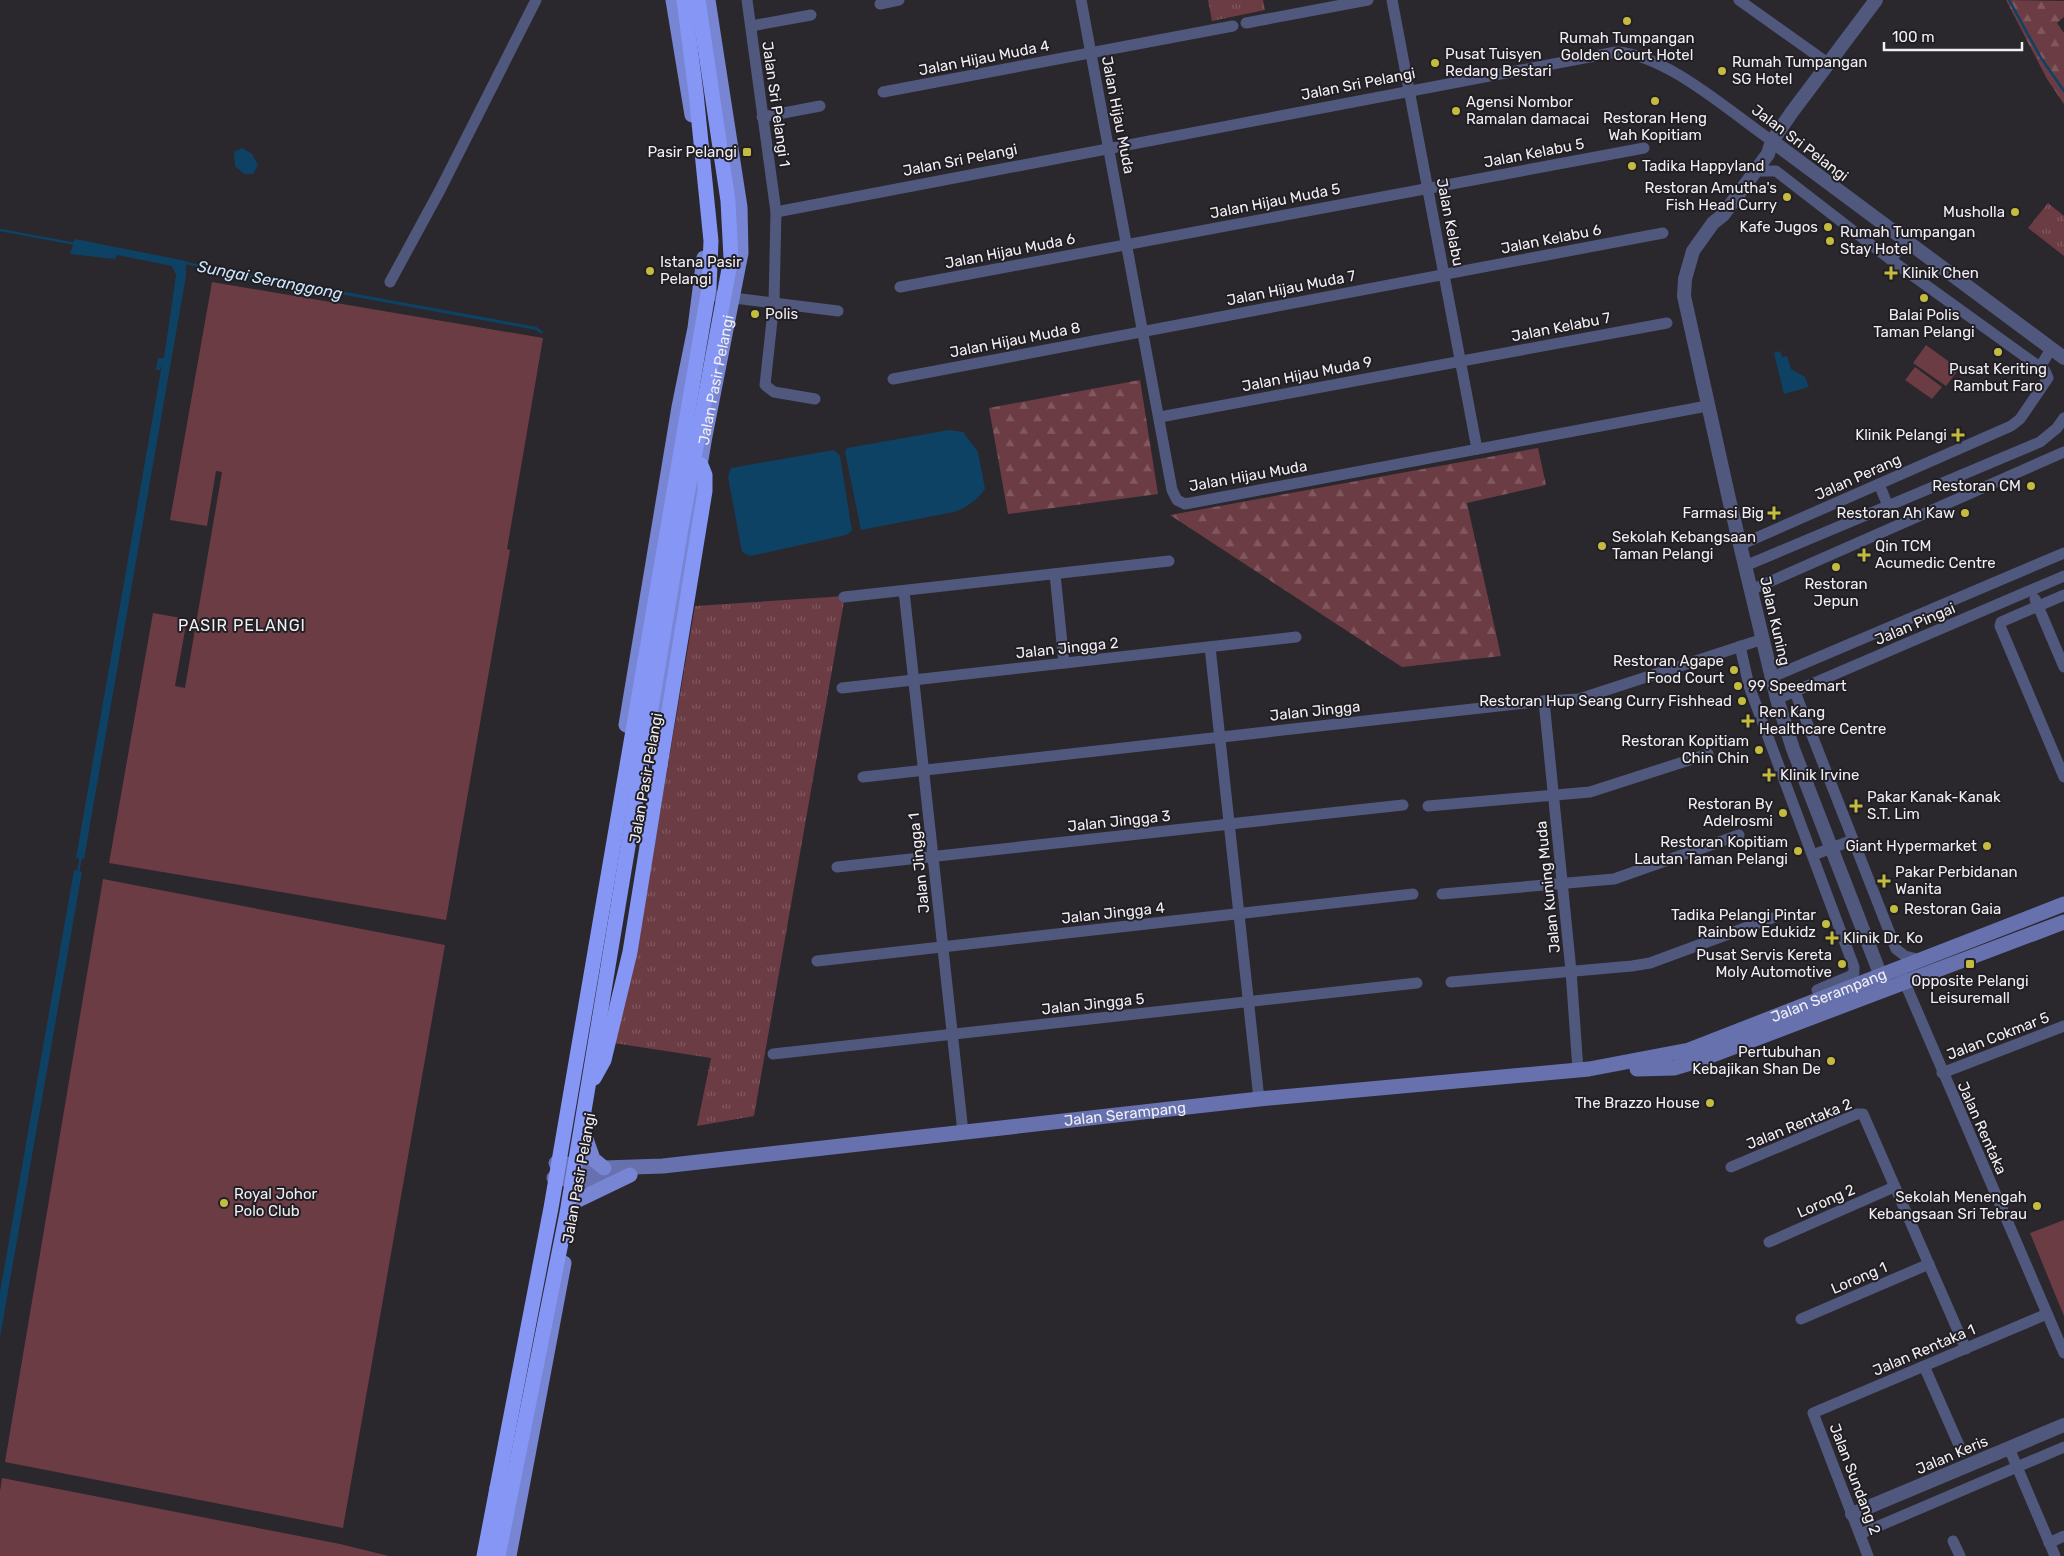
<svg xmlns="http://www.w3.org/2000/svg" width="2064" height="1556" font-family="Rubik,sans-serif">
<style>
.grass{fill:url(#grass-tufts)}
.forest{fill:url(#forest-firs)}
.garden{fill:#6c3c44}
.water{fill:#0e4265}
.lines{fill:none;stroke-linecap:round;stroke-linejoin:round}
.stream{stroke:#0e4265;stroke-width:2.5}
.minor{stroke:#50587e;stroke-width:11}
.tertiary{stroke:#50587e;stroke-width:14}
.secondary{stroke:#6671ae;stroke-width:15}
.primary{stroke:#7785d3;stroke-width:15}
.motorway{stroke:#8696f5;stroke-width:15}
.motorway-bridge{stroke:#8696f5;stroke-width:15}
.poi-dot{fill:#c4bc3e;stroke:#211e24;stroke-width:2}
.labels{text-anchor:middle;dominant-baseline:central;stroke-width:4;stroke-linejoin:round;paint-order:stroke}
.poi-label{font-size:15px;fill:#f0eff3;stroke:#211e24;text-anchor:end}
.street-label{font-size:15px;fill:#f0eff3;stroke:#211e24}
.water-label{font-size:16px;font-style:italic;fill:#cbe7ff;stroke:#211e24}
.neighbourhood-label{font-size:16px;letter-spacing:1px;fill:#f0eff3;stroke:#211e24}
</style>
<defs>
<pattern id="grass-tufts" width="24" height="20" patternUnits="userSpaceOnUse" patternTransform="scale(1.25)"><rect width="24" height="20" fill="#6c3c44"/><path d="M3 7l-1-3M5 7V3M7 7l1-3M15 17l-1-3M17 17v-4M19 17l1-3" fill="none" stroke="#81585f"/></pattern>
<pattern id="forest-firs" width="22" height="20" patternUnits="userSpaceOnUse" patternTransform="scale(1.25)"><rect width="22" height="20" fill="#6c3c44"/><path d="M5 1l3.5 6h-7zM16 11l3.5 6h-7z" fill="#81585f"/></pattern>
</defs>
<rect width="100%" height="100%" fill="#2a272d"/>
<!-- grass -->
<g class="grass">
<polygon points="1208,0 1263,0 1265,10 1212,21"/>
<polygon points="2048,203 2064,216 2064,256 2028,228"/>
<polygon points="845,596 754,1116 697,1126 711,1058 614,1043 647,889 695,606"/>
</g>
<!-- forest -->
<g class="forest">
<polygon points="2006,0 2064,1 2064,17 2057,23 2064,33 2064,104 2047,79"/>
<polygon points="1140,380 1158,494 1008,514 989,408"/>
<polygon points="1538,448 1546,485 1467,503 1501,656 1402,667 1170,515"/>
</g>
<!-- garden -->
<g class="garden">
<polygon points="212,282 543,338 507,549 510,550 446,920 109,863 153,613 187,619 175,686 185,688 222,472 216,471 207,526 170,520"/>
<polygon points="1926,345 1959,369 1946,386 1913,363"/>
<polygon points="1915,367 1942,387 1932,399 1905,380"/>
<polygon points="103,879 445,945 343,1528 5,1462"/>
<polygon points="2064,1220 2064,1316 2030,1233"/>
<polygon points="2,1478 340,1544 389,1556 0,1556 0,1491"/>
</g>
<!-- water -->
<g class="water">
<polygon points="242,148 252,154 258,165 253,174 244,174 235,166 234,152"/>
<polygon points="75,239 186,261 186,276 84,859 76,858 162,364 160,370 156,370 158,358 164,358 176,275 172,266 117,255 115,259 70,254"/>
<polygon points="204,266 537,327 543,332 541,334 536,330 203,269"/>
<polygon points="1780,351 1782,357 1787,356 1791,369 1805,377 1809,387 1784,394 1774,353"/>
<path d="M949,430l14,2 15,20 7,37c-7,10 -19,19 -31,23l-93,18 -16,-78 2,-4z"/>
<polygon points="834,450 840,456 852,531 846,535 750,556 742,552 728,477 731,468"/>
<polygon points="74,870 82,872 0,1337 0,1292"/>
</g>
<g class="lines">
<!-- stream -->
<g class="stream">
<polyline points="2009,0 2041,58 2064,91"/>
<polyline points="0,230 76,244"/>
<polyline points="185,263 206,267"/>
<polyline points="78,873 81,856"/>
</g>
<!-- minor -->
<g class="minor">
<polyline points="747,0 776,212 774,302 765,385 774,392 815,399"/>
<polyline points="1081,0 1172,490 1177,500 1185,504 1707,406"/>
<polyline points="1392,0 1477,449"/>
<polyline points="1739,0 1829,64"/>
<polyline points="880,4 899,0"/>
<polyline points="1246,23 1368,0"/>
<polyline points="751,26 811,15"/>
<polyline points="883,92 1233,26"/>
<polyline points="762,117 820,106"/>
<path d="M776,212l840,-160c50,2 114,60 156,89"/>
<polyline points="1891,260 1904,242"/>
<polyline points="390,282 440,190 536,0"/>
<polyline points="900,287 1644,148"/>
<polyline points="701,294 838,311"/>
<polyline points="2040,367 2051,349"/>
<polyline points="893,379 1663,233"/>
<polyline points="1160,417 1667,323"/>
<polyline points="1879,484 1888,506"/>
<polyline points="1740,545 2011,426 2020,419 2048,378 2045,371 1891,260 1776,171 1755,171"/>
<polyline points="1745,566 2040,442 2057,428 2064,418"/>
<polyline points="1055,574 1064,663"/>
<polyline points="1751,590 2064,452"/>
<polyline points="904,591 963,1132"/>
<polyline points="2064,595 2001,622 2000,626 2064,777"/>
<polyline points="844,597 1169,561"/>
<polyline points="2035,599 2064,667"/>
<polyline points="1740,646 1749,686 1854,967 1854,973 1850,976 1817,990"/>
<polyline points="1210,647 1259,1099"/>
<polyline points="1772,677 2064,553"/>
<polyline points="842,688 1296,637"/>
<polyline points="1795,692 1896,949 1905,956 1922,960"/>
<polyline points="1777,699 2064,576"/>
<polyline points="1544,701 1571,971 1578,1070"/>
<polyline points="863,777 1544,701 1579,699 1763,639"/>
<polyline points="1428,806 1590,792 1708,754"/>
<polyline points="1813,855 1853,840"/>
<polyline points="837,867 1403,805"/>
<polyline points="1442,894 1614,879 1739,835"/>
<polyline points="817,961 1413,894"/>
<polyline points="1902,976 2064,1353"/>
<polyline points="1451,982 1632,966 1650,963 1772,918"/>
<polyline points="773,1054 1417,983"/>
<polyline points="1942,1073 2064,1026"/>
<polyline points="1731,1167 1857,1114 1863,1114 1966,1349"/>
<polyline points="1769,1242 1894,1187"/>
<polyline points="1801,1319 1929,1264"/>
<polyline points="1924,1366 1962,1452"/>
<polyline points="2009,1448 2055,1556"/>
<polyline points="1860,1534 2064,1447"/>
<polyline points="1953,1541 1960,1556"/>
<polyline points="2049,1543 2064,1536"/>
<polyline points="1868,1556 1813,1413 2047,1314"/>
</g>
<!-- tertiary -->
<g class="tertiary">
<polyline points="1876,0 1792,112 1772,141 1768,154 1723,215 1713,223 1693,251 1685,279 1684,296 1729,499 1777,699 1793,749 1884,984"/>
<polyline points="1772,141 2064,358"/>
<polyline points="1852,1514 2064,1425"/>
</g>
<!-- secondary -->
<g class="secondary">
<polyline points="1637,1069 1674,1068 1694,1062 2064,922"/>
<path id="s1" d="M556,1163l48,5 59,-2 596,-67 330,-30 100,-19 375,-146"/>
<polyline points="554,1178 595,1181 620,1178"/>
</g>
<!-- primary -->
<g class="primary">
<polyline points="673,0 692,115"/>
<path id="s2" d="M659,705l46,-269 36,-183 -1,-46 -32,-207"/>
<polyline points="626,725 679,407 695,328 704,258"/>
<polyline points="586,1139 593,1159 604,1168"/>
<polyline points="576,1201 630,1175"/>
<polyline points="509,1556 564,1263"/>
</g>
<!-- motorway -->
<g class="motorway">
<polyline points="660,766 705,491 705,475 701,465"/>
<polyline points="484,1556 497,1488"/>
</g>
<!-- motorway-bridge -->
<g class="motorway-bridge">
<polyline points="594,1078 604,1060 630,952 660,766"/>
<polyline points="497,1488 551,1208 709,288 711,241 696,93 684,0"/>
<polyline points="498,1556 567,1213 681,528 731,258 728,201 698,0"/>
</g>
</g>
<!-- markers -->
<g class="poi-dot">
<circle cx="1627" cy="21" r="5"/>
<circle cx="1435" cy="63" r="5"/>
<circle cx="1722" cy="71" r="5"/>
<circle cx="1655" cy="101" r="5"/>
<circle cx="1456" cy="111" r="5"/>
<rect x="742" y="147" width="10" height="10" rx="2.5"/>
<circle cx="1632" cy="166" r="5"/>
<circle cx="1787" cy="197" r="5"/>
<circle cx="2015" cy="212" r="5"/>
<circle cx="1828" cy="227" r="5"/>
<circle cx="1830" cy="241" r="5"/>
<circle cx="650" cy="271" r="5"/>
<path d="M1888.5 265.5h5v5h5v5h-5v5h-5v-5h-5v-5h5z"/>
<circle cx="1924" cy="298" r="5"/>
<circle cx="755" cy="314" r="5"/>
<circle cx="1998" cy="352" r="5"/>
<path d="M1955.5 427.5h5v5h5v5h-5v5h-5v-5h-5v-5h5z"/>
<circle cx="2031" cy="486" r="5"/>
<path d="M1771.5 505.5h5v5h5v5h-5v5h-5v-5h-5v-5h5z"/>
<circle cx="1965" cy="513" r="5"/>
<circle cx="1602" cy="546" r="5"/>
<path d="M1861.5 547.5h5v5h5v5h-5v5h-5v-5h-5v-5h5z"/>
<circle cx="1836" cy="567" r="5"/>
<circle cx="1734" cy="670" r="5"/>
<circle cx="1738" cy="686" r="5"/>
<circle cx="1742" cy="701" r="5"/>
<path d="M1745.5 713.5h5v5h5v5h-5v5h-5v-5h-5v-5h5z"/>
<circle cx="1759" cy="750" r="5"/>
<path d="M1766.5 767.5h5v5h5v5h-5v5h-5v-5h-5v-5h5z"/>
<path d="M1853.5 798.5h5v5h5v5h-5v5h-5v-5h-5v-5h5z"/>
<circle cx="1783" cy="813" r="5"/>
<circle cx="1987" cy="846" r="5"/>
<circle cx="1798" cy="851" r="5"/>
<path d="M1881.5 873.5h5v5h5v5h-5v5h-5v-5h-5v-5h5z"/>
<circle cx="1894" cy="909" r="5"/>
<circle cx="1826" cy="924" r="5"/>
<path d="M1829.5 930.5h5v5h5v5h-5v5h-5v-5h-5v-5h5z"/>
<circle cx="1842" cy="964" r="5"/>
<rect x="1965" y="959" width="10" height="10" rx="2.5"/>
<circle cx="1831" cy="1061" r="5"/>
<circle cx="1710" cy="1103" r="5"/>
<circle cx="224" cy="1203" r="5"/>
<circle cx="2037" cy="1206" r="5"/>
</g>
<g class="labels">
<!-- poi labels -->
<g class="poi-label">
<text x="1627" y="38" text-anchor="middle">Rumah Tumpangan<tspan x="1627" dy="17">Golden Court Hotel</tspan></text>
<text x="1445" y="54" text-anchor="start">Pusat Tuisyen<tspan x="1445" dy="17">Redang Bestari</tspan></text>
<text x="1732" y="62" text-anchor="start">Rumah Tumpangan<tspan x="1732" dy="17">SG Hotel</tspan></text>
<text x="1466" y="102" text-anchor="start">Agensi Nombor<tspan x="1466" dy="17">Ramalan damacai</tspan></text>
<text x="1655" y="118" text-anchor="middle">Restoran Heng<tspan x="1655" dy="17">Wah Kopitiam</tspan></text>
<text x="737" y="152">Pasir Pelangi</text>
<text x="1642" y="166" text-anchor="start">Tadika Happyland</text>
<text x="1777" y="188">Restoran Amutha's<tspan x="1777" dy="17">Fish Head Curry</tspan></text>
<text x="2005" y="212">Musholla</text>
<text x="1818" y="227">Kafe Jugos</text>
<text x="1840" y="232" text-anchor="start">Rumah Tumpangan<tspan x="1840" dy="17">Stay Hotel</tspan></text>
<text x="660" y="262" text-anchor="start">Istana Pasir<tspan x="660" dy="17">Pelangi</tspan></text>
<text x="1902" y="273" text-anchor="start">Klinik Chen</text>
<text x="765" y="314" text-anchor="start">Polis</text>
<text x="1924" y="315" text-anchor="middle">Balai Polis<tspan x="1924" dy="17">Taman Pelangi</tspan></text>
<text x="1998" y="369" text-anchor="middle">Pusat Keriting<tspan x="1998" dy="17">Rambut Faro</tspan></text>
<text x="1947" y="435">Klinik Pelangi</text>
<text x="2021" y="486">Restoran CM</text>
<text x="1764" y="513">Farmasi Big</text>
<text x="1955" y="513">Restoran Ah Kaw</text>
<text x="1612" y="537" text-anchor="start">Sekolah Kebangsaan<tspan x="1612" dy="17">Taman Pelangi</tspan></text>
<text x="1875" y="546" text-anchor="start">Qin TCM<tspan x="1875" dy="17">Acumedic Centre</tspan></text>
<text x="1836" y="584" text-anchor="middle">Restoran<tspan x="1836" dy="17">Jepun</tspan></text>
<text x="1724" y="661">Restoran Agape<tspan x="1724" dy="17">Food Court</tspan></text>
<text x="1748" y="686" text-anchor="start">99 Speedmart</text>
<text x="1732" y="701">Restoran Hup Seang Curry Fishhead</text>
<text x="1759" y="712" text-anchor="start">Ren Kang<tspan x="1759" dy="17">Healthcare Centre</tspan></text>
<text x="1749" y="741">Restoran Kopitiam<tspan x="1749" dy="17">Chin Chin</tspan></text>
<text x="1780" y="775" text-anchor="start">Klinik Irvine</text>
<text x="1867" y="797" text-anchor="start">Pakar Kanak-Kanak<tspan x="1867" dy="17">S.T. Lim</tspan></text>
<text x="1773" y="804">Restoran By<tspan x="1773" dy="17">Adelrosmi</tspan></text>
<text x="1788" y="842">Restoran Kopitiam<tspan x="1788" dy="17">Lautan Taman Pelangi</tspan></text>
<text x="1977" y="846">Giant Hypermarket</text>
<text x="1895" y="872" text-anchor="start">Pakar Perbidanan<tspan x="1895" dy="17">Wanita</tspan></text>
<text x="1904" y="909" text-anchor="start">Restoran Gaia</text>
<text x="1816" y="915">Tadika Pelangi Pintar<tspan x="1816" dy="17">Rainbow Edukidz</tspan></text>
<text x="1843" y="938" text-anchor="start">Klinik Dr. Ko</text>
<text x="1832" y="955">Pusat Servis Kereta<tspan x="1832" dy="17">Moly Automotive</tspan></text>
<text x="1970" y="981" text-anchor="middle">Opposite Pelangi<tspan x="1970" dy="17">Leisuremall</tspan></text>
<text x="1821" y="1052">Pertubuhan<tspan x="1821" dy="17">Kebajikan Shan De</tspan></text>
<text x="1700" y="1103">The Brazzo House</text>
<text x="234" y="1194" text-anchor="start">Royal Johor<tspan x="234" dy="17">Polo Club</tspan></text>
<text x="2027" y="1197">Sekolah Menengah<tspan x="2027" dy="17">Kebangsaan Sri Tebrau</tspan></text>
</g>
<!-- street labels -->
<g class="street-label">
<text transform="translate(984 58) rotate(-11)">Jalan Hijau Muda 4</text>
<text transform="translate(1358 84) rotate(-11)">Jalan Sri Pelangi</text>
<text transform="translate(776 104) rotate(82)">Jalan Sri Pelangi 1</text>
<text transform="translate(1118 115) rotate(79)">Jalan Hijau Muda</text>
<text transform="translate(1800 143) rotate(37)">Jalan Sri Pelangi</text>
<text transform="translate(1534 153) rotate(-11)">Jalan Kelabu 5</text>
<text transform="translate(960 160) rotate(-11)">Jalan Sri Pelangi</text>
<text transform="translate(1275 201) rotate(-11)">Jalan Hijau Muda 5</text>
<text transform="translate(1450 222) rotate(79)">Jalan Kelabu</text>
<text transform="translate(1551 239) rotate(-11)">Jalan Kelabu 6</text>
<text transform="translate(1010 251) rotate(-11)">Jalan Hijau Muda 6</text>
<text transform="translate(1291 288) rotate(-11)">Jalan Hijau Muda 7</text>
<text transform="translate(1561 327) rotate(-11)">Jalan Kelabu 7</text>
<text transform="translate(1015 340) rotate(-11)">Jalan Hijau Muda 8</text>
<text transform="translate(1307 374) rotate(-11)">Jalan Hijau Muda 9</text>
<text stroke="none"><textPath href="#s2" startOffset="330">Jalan Pasir Pelangi</textPath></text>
<text transform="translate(1248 476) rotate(-10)">Jalan Hijau Muda</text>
<text transform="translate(1858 477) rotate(-24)">Jalan Perang</text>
<text transform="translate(1775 621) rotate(77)">Jalan Kuning</text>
<text transform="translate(1915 624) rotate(-23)">Jalan Pingai</text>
<text transform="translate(1067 648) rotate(-6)">Jalan Jingga 2</text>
<text transform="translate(1315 711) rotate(-6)">Jalan Jingga</text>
<text transform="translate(646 778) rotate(-80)">Jalan Pasir Pelangi</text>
<text transform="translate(1119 821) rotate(-6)">Jalan Jingga 3</text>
<text transform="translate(919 863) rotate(-96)">Jalan Jingga 1</text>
<text transform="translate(1548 887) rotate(-96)">Jalan Kuning Muda</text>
<text transform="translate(1113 913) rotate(-6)">Jalan Jingga 4</text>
<text stroke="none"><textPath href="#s1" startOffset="1290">Jalan Serampang</textPath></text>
<text transform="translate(1093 1004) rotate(-6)">Jalan Jingga 5</text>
<text transform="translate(1998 1036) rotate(-21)">Jalan Cokmar 5</text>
<text stroke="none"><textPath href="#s1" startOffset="572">Jalan Serampang</textPath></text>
<text transform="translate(1799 1124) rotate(-22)">Jalan Rentaka 2</text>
<text transform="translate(1982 1128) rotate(66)">Jalan Rentaka</text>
<text transform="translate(579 1178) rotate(-80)">Jalan Pasir Pelangi</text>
<text transform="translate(1826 1201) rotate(-24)">Lorong 2</text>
<text transform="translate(1859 1278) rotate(-23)">Lorong 1</text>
<text transform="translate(1924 1350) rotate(-23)">Jalan Rentaka 1</text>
<text transform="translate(1952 1455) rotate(-23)">Jalan Keris</text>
<text transform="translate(1855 1479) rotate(69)">Jalan Sundang 2</text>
</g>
<!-- water labels -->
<g class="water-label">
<text transform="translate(270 280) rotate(11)">Sungai Seranggong</text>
</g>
<!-- neighbourhood labels -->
<g class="neighbourhood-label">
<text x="242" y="625">PASIR PELANGI</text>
</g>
</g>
<!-- scale -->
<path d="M1884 42v8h138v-8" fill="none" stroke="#f0eff3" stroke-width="2.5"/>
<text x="1892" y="42" font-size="15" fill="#f0eff3" stroke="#211e24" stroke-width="4" paint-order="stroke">100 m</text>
</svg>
